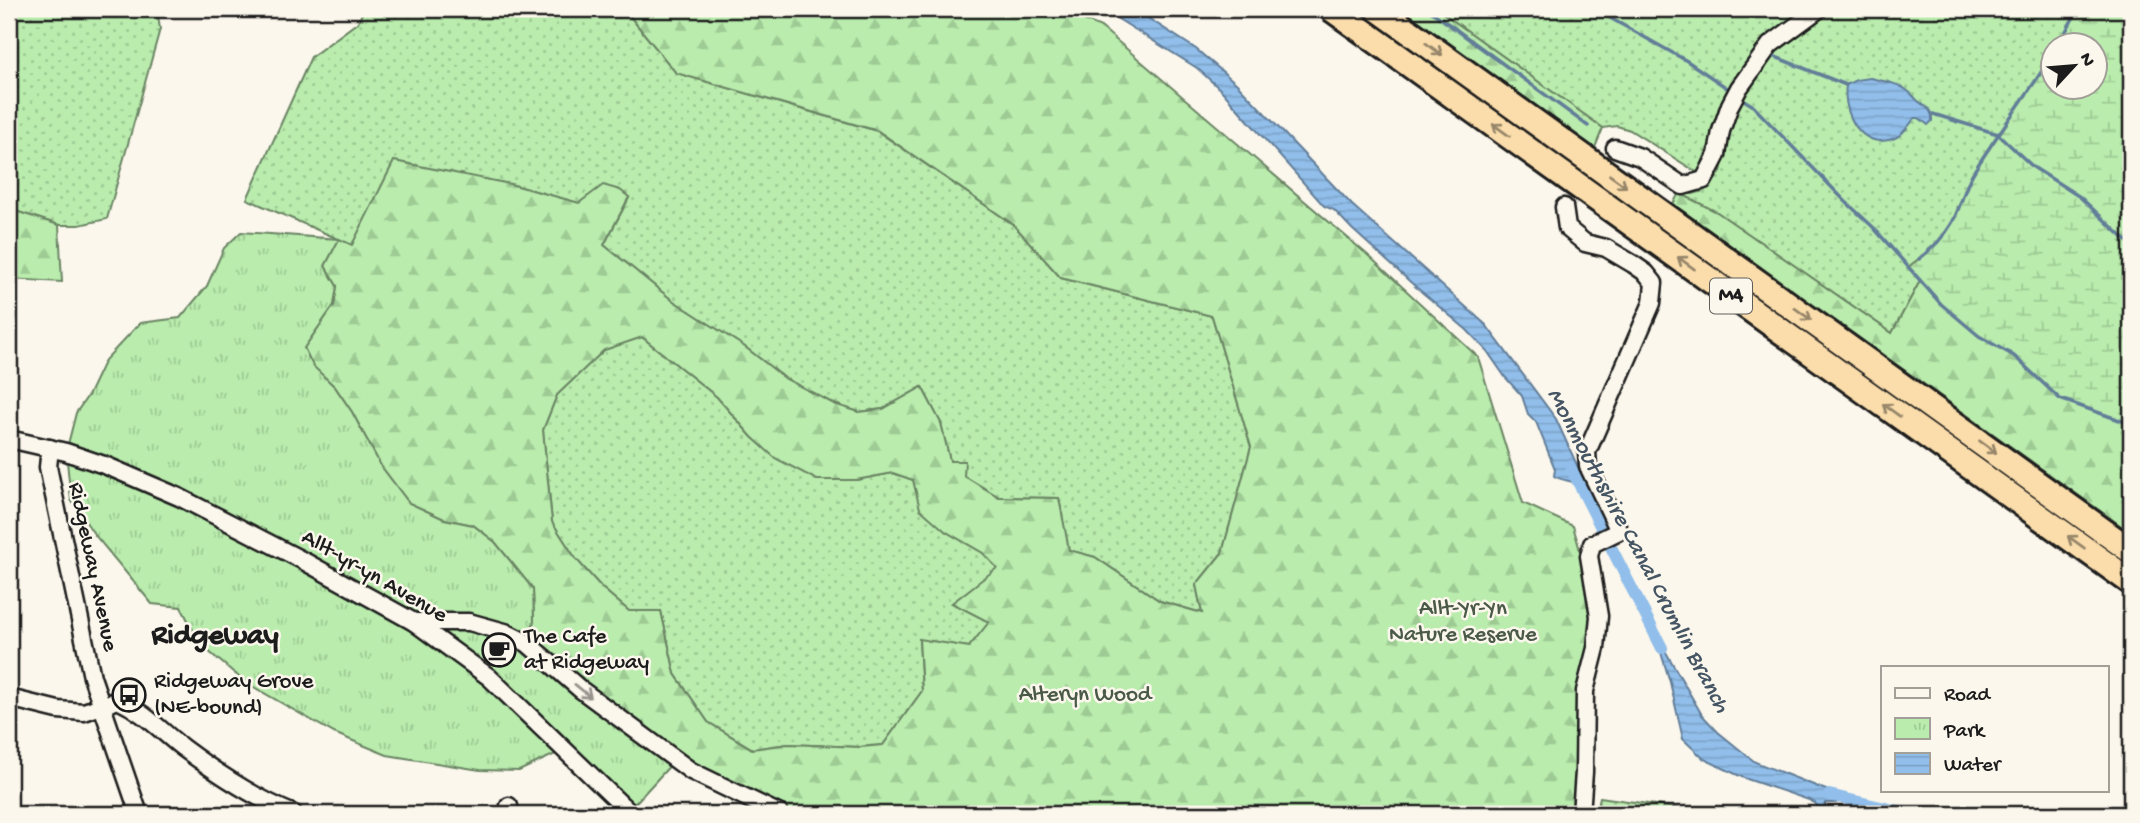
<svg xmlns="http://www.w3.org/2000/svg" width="2140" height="823" font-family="'Gochi Hand',sans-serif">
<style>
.grass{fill:url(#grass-dots);stroke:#6a8464;stroke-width:2}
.forest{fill:url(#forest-firs);stroke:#6a8464;stroke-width:2;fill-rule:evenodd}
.wetland{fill:url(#wetland-marsh);stroke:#6a8464;stroke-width:2}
.park{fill:url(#park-tufts);stroke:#6a8464;stroke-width:2}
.water{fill:url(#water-rules);stroke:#627d98;stroke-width:2}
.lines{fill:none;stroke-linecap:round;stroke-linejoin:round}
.stream{stroke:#627d98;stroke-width:3.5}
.canal{stroke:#91beea;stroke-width:12}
.minor-tunnel{stroke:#dad6cd;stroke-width:16;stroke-dasharray:16 8;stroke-linecap:butt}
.minor-casing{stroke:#1c1c1c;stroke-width:21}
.highway-casing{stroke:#1c1c1c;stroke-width:30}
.minor{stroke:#fbf7ec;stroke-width:16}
.highway{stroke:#fbddab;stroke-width:24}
.oneway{stroke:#97866b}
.oneway2{stroke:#97948e}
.labels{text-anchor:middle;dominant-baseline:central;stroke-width:5;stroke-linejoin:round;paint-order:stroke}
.shield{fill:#fbf7ec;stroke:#5f5e5a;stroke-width:2}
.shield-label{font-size:21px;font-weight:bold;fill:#1c1c1c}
.street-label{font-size:23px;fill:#1c1c1c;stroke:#fbf7ec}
.park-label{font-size:23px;fill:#4b5a48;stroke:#fbf7ec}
.poi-label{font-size:23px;fill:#1c1c1c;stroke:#fbf7ec;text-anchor:start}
.water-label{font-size:24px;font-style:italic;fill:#455564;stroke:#fbf7ec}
.district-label{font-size:30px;font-weight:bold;fill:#1c1c1c;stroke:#fbf7ec}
</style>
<defs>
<pattern id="grass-dots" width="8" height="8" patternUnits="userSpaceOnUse" patternTransform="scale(1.75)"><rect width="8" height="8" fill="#b9ecad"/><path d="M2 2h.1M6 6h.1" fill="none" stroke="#9eca94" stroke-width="1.8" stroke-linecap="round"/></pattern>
<pattern id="forest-firs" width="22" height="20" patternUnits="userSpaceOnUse" patternTransform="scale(1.75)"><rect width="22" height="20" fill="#b9ecad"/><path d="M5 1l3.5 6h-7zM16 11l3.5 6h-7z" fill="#9eca94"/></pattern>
<pattern id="wetland-marsh" width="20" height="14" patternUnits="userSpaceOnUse" patternTransform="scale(1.75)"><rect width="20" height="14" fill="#b9ecad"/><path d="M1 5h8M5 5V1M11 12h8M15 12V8" fill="none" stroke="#9eca94"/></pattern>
<pattern id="park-tufts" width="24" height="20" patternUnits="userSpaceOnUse" patternTransform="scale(1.75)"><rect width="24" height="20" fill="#b9ecad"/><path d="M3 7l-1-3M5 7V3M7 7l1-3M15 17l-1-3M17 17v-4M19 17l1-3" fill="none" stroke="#9eca94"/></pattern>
<pattern id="water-rules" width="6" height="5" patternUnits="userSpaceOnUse" patternTransform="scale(1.75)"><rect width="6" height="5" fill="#91beea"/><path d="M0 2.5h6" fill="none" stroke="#7ca3c8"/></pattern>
</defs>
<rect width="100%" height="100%" fill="#fbf7ec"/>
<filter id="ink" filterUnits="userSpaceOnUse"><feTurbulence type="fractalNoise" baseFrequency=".0143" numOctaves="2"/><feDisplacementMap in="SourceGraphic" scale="14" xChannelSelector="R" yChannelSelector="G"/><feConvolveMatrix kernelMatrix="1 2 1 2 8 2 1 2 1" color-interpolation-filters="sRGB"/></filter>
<g filter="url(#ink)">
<!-- grass -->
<g class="grass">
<polygon points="9,9 157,9 160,29 107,219 79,225 59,225 9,209"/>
<polygon points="364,9 624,9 676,73 877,131 1014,225 1061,278 1212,316 1251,447 1222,553 1196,585 1202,613 1160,601 1095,557 1068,550 1059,498 999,497 964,476 950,461 941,423 922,387 883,409 859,412 834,404 786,379 745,347 672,300 604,245 629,198 603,186 579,203 510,184 461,176 352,245 247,199 311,57 358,22"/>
<polygon points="1437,9 1801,9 1803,16 1723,109 1698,173 1630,130 1617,126 1603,128"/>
<polygon points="1825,9 2038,9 2077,12 2058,45 2052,46 2052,55 2037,81 1998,134 1971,175 1952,223 1934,247 1909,267 1920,281 1892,333 1717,212 1679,193 1693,194 1703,191 1711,185 1721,172 1723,161 1722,141 1740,97 1776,48"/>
<polygon points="642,337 717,397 752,437 775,457 856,480 893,473 913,480 945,531 983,553 998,568 952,603 990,622 969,647 919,640 922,691 883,745 860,747 788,744 753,749 708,722 675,674 661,611 630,612 602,588 576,559 552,522 543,430 557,395 604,350"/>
<polygon points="1600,797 1717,814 1596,814"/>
</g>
<!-- forest -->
<g class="forest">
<path d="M624,9h434l43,18 269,230 108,100 45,146 50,23 26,90 -21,198h-798l-89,-43 -164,-128 7,-22 -1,-32 -38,-47 -22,-17 -29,-6 -35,-16 -28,-37 -29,-54 -17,-25 -22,-20 -9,-19 30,-43 3,-19 -12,-20 14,-27 13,6 42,-84 116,23 69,19 24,-18 17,5 9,7 -25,48 68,55 73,47 41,32 48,25 25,8 24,-3 39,-22 19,36 9,38h15l-1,15 35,21 60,1 10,52 26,7 65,44 42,12 -6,-28 26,-32 29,-106 -39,-131 -151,-38 -47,-53 -136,-94 -202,-58zM642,337l75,60 35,40 23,21 42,22h39l37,-7 20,7 7,29 25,22 38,22 14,15 -45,35 37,19 -20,25 -50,-8 3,52 -39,54 -23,2 -72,-3 -36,5 -44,-27 -33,-48 -14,-63h-32l-27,-23 -26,-29 -24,-37 -9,-92 14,-35 47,-45z"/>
<polygon points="1395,9 1437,9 1603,128 1594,150"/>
<polygon points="1679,193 1717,212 1892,333 1920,281 1941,304 1979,336 2014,356 2060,399 2131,424 2131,533 1673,204"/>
<polygon points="9,209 59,225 62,282 9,279"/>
</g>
<!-- wetland -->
<path class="wetland" d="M2078,9h53v415l-71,-25 -46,-43 -35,-20 -38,-32 -33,-37c18,-13 35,-26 45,-46 8,-16 12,-35 21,-50 25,-39 54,-76 78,-116v33h42v-42l-36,-1z"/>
<!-- park -->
<polygon class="park" points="241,232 339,239 325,266 337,286 334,305 304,348 313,366 335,387 352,412 381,466 409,503 444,519 473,525 495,542 533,589 534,621 527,643 675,760 628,811 564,750 519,771 480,770 387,755 334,733 245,682 201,645 181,607 152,604 94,534 71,500 66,452 76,413 89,394 105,360 140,323 180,318 207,286 224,248"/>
<!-- water -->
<g class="water">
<path d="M1102,9h32l62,40 41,35 115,121 134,120 70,94 21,46 3,20c-9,-5 -18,-4 -26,-9l1,-7 -19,-47 -8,-8 -6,-18 -17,-19 -18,-26 -20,-21 -50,-42 -65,-59 -18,-19 -10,-4 -102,-115 -25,-23z"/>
<path d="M1870,78c13,3 28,5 38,13 4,3 6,6 9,9 8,7 16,9 15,21l-4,4 -9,-7h-4c-6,7 -12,17 -20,20 -33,14 -53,-24 -49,-53l10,-5z"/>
<polygon points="1655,633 1702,715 1718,732 1755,762 1826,790 1843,799 1836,803 1826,803 1821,812 1815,803 1809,800 1744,778 1704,759 1683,739 1670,682"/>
</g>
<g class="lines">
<!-- stream -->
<g class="stream">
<polyline points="1428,9 1588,126"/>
<polyline points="1594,9 1687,61 1733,92"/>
<polyline points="2058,46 2078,9"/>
<polyline points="1773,56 1846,85"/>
<polyline points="1739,97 1752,105 1845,201 1873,227 1941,304 1979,336 2014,356 2060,399 2131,424"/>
<polyline points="1933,114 1998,134 2033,167 2080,197 2131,245"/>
<path d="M1919,259c13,-10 25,-22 33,-36 9,-16 12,-35 21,-50 25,-41 55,-78 79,-118"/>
</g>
<!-- canal -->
<g class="canal">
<polyline points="1572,470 1662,648"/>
<polyline points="1829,795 1911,814"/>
</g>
<!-- minor-tunnel -->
<polyline class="minor-tunnel" points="1564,207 1615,148"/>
<defs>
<g id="minor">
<polyline points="1615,148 1640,157 1683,186 1704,180 1717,155 1721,131 1730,105 1739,88 1770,45 1819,9"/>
<polyline points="1564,207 1567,228 1585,243 1606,248 1633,264 1646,273 1654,283 1652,303 1587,452 1588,466 1619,531 1592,544 1589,556 1599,616 1596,648 1585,691 1584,772 1581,814"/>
<polyline points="9,439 66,452 107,466 179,497 302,560 414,622 489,677 631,814"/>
<polyline points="50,448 48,467 92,677 139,814"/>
<polyline points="414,622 469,622 505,632 527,643 580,689 691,771 780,814"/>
<path d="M9,698l49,12 26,2 34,-12c26,12 43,31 65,48 35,26 71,50 111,66"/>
<polyline points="509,806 510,814"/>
</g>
<g id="highway">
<polyline points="1332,9 2131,582"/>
<polyline points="1378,9 2131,551"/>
</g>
</defs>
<!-- minor casing -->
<use href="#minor" class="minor-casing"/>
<!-- highway casing -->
<use href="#highway" class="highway-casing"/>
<!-- minor -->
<use href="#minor" class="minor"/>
<!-- highway -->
<use href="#highway" class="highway"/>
</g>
<!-- one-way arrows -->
<defs><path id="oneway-shaft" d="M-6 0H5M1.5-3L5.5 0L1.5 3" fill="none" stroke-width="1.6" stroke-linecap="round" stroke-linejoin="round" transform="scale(1.75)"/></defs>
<g class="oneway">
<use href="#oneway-shaft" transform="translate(1434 49) rotate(36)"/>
<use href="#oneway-shaft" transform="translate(1501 130) rotate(-144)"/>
<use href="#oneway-shaft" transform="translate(1618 181) rotate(36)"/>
<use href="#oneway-shaft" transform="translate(1686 263) rotate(-144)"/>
<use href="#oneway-shaft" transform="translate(1803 314) rotate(36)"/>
<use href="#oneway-shaft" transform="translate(1891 410) rotate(-144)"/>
<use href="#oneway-shaft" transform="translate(1988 447) rotate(36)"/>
<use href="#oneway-shaft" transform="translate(2076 542) rotate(-144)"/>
</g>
<use class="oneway2" href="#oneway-shaft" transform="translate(583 691) rotate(39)"/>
</g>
<!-- icons -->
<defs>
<symbol id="cafe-ring" viewBox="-11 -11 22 22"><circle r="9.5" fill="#fbf7ec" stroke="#1c1c1c" stroke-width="1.5"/><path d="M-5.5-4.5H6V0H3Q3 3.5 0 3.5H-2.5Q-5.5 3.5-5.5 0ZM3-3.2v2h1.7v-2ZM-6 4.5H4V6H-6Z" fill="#1c1c1c"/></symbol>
<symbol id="bus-ring" viewBox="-11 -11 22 22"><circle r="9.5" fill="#fbf7ec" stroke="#1c1c1c" stroke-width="1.5"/><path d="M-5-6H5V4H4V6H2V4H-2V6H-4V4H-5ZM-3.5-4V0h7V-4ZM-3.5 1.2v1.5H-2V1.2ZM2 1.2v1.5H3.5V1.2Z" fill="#1c1c1c"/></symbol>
</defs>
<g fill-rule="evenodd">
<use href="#cafe-ring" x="480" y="631" width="38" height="38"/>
<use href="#bus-ring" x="110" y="676" width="38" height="38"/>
</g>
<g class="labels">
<!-- shield labels -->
<rect class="shield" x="1710" y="278.5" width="42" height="35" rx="5"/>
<g class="shield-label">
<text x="1731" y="296">M4</text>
</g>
<!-- street labels -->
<g class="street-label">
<text transform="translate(92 567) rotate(78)">Ridgeway Avenue</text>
<text transform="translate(374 577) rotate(30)">Allt-yr-yn Avenue</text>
</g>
<!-- park labels -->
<g class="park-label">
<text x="1463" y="609">Allt-Yr-Yn<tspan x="1463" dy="26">Nature Reserve</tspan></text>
<text x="1085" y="695">Alteryn Wood</text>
</g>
<!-- poi labels -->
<g class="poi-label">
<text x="524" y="637">The Cafe<tspan x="524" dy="26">at Ridgeway</tspan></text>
<text x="154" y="682">Ridgeway Grove<tspan x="154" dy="26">(NE-bound)</tspan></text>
</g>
<!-- water labels -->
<g class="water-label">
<text transform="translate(1637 551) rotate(62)">Monmouthshire Canal Crumlin Branch</text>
</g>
<!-- district labels -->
<g class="district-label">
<text x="215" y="637">Ridgeway</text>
</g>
</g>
<!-- margin -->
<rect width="2140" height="823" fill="none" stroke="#fbf7ec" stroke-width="35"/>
<rect x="18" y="18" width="2105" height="788" fill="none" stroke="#1c1c1c" stroke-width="2.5" filter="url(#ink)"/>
<!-- legend -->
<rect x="1881" y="666" width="228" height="126" fill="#fbf7ec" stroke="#a29f99" stroke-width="2"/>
<rect x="1895" y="688" width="35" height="10" fill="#fbf7ec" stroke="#a29f99" stroke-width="2"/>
<text x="1944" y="700" font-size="21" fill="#1c1c1c">Road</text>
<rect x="1895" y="718" width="35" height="21" fill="url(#park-tufts)" stroke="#a29f99" stroke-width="2"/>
<text x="1944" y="736" font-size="21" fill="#1c1c1c">Park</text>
<rect x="1895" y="753" width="35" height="21" fill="url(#water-rules)" stroke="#a29f99" stroke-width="2"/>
<text x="1944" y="770" font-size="21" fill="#1c1c1c">Water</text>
<!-- north arrow -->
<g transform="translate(2074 66) rotate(64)"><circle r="33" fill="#fbf7ec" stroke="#a29f99" stroke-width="2"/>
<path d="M0-5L12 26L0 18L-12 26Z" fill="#1c1c1c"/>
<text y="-10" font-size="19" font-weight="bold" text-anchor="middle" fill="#1c1c1c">N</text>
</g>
</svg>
